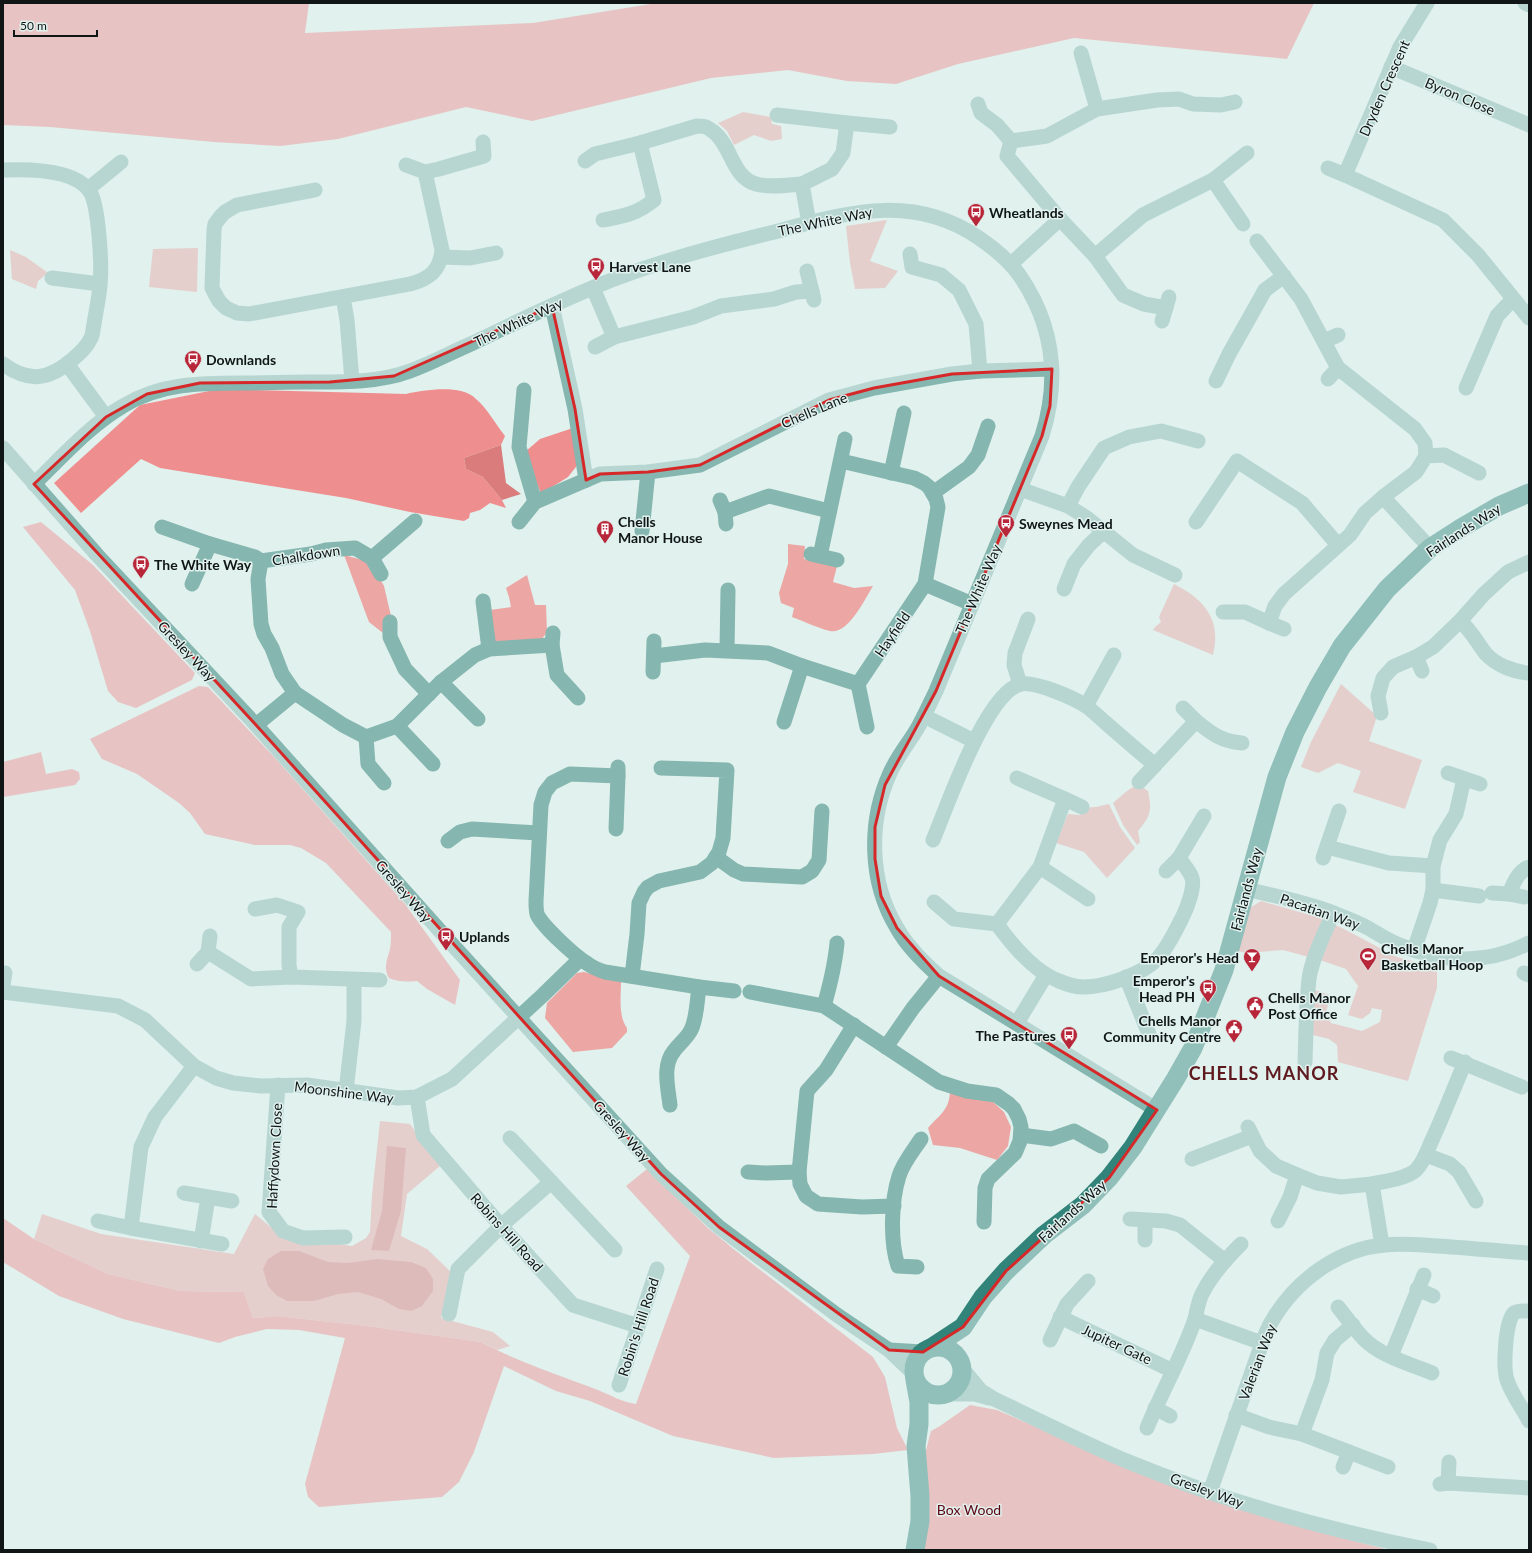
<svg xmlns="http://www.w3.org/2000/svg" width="1532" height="1553" font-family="Lato,sans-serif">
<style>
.green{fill:#eca6a4}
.forest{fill:#ef8e8e}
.water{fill:#da7b7c}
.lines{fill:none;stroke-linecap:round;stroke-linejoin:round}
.minor{stroke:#85b6af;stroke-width:15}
.major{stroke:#328379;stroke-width:19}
.marked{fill:none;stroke:#d62828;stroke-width:3;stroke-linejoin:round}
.labels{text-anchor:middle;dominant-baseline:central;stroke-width:3;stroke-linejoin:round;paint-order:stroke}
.street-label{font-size:14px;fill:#0f1615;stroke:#e0f1ee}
.poi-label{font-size:14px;font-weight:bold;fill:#0f1615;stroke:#e0f1ee;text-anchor:start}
.park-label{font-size:14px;fill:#5e0614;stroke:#e0f1ee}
.district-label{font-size:18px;font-weight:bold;letter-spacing:1px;fill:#5f1a1f;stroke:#e0f1ee}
</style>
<rect width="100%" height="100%" fill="#e0f1ee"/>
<!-- green -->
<g class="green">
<polygon points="743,112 771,117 772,124 781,126 782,139 771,141 754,135 734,145 727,131 718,123"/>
<polygon points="887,220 870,261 898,271 885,288 855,289 850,263 846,226"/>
<polygon points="198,248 197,292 149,287 153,249"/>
<polygon points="10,250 26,257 48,273 38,281 36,289 12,279"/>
<path d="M788,544l17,2 -1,13 33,7 -4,16 21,6 19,-2c-8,13 -25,49 -43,45 -13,-3 -26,-10 -38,-14l2,-9 -13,-5 -2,-10 9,-29z"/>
<polygon points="344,555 370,562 384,586 391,616 383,633 369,622"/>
<polygon points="527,575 535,605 546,605 547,632 542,639 500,642 495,641 490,610 511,607 509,597 506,588"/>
<path d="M1174,584c30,15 48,36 39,71l-60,-25 2,-3 6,-5 -2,-5z"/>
<polygon points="1341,684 1377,716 1369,741 1422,760 1405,809 1353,792 1361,771 1338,763 1318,773 1301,767 1311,742"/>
<path d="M1138,784l10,7c4,19 3,25 -10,40l2,11 -3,3 -14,-20 -10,-22 14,-12z"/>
<polygon points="1109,804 1120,827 1135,848 1107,878 1084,852 1056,843 1068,814 1080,815 1083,808 1096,807"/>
<polygon points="1261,901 1317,917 1342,928 1397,957 1437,968 1437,988 1408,1081 1338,1062 1337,1045 1329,1039 1313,1035 1312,989 1330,995 1326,1013 1331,1023 1362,1031 1380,1022 1382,1010 1372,1008 1370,1013 1362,1019 1348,1015 1358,986 1346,969 1320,960 1283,950 1246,953 1237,951 1248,909"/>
<path d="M584,972l37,10c0,14 -3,34 6,46v4l-15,16 -39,4 -28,-34 2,-15 30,-30z"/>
<path d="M950,1092l43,10 11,10 7,15 -3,19 -11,14 -37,-12 -27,-3 -5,-17c11,-13 21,-17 22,-36z"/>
<polygon points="380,1121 410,1124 440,1166 407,1194 401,1236 427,1249 451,1272 441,1318 493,1332 510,1346 497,1350 481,1342 367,1326 277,1316 253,1318 244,1292 181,1291 108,1274 34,1239 42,1214 101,1234 234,1254 255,1214 280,1235 352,1246 366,1238 370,1232 372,1195"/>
</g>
<!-- forest -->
<g class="forest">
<polygon points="3,3 309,3 305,33 533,23 657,3 1314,3 1287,59 1074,38 958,64 896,84 847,81 788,70 711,78 532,121 466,107 338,139 280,146 214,142 50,127 3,125"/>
<path d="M219,389l187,5c19,-4 55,-10 70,5 11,9 20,26 29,37l-4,9 -37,13 2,11 17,8 19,23 4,8 -16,-5 -10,7 -10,3 -1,5 -5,3 -54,-9 -64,-14 -186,-30 -19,-9 -60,54 -27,-30 86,-78z"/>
<polygon points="573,428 579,463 568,477 541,494 525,452 540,439"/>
<polygon points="41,522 93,565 195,673 192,680 136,708 118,702 108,691 90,631 75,590 23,527"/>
<path d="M199,686l9,1 69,73 128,144 55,76 -5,25 -28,-16 -10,-8c-10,1 -19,1 -28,-3 -6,-10 -2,-18 1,-29 1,-5 1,-11 1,-17l-65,-69 -25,-15 -11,-3h-35l-50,-11 -15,-21 -11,-10 -42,-29 -35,-15 -12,-20z"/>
<polygon points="41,752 46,774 72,769 79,772 80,779 75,785 3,797 3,762"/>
<path d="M647,1169l62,60 37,30 127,98 12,20 12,51 11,22 -35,4 -99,4 -101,-22 -83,-35 -34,-10 -52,-25 -30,86 -15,30 -17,15 -123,10 -11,-10 -3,-13 40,-146 -46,-8 -32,-1 -32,8 -16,6 -96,-24 -64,-23 -56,-34v-44l31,21 74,35 73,17 63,1 9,26 24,-2 90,10 114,16c37,20 78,33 117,48 12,5 24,12 38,14l54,-148 -64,-70z"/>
<polygon points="970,1405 997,1410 1048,1432 1323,1533 1389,1550 921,1550 924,1458 931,1431 940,1426"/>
</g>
<!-- water -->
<g class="water">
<polygon points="501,445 506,483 521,494 502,500 483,477 466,469 464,458"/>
<polygon points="387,1146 406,1148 401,1211 389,1251 371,1250 382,1211"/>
<polygon points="281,1251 299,1251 328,1262 348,1263 377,1259 411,1262 426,1268 433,1279 433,1291 422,1306 411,1311 399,1309 381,1299 358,1292 338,1294 314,1301 287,1301 276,1295 268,1286 263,1269 268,1259"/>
</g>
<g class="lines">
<!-- minor -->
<g class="minor">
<polyline points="1427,3 1400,47 1345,175 1443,220 1478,255 1529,318"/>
<polyline points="1525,3 1529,5"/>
<polyline points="1081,53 1097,109"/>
<polyline points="1391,67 1529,125"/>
<polyline points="978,104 981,113 997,125 1011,141 1007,156 1060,219 1095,256"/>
<polyline points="777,115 847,123"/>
<polyline points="1011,141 1047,136 1097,109 1157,100 1179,99 1193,104 1221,105 1235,102"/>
<path d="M585,161l10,-7 45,-11 57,-17c3,0 7,0 9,1 3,1 6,4 8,5 18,15 18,45 42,52 14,4 32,1 46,0"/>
<polyline points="1328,168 1345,175"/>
<path d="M3,170c24,-1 70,-1 86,20 10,13 13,77 11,95 -1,13 -4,26 -6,39 -1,4 -1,10 -3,14 -4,9 -11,15 -18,21 -24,21 -44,24 -70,5"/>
<polyline points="425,172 439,169 484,156 483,142"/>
<polyline points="1213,180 1243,224"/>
<polyline points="88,189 121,162"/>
<path d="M315,190l-78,15 -12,7 -4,4 -6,8 -1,6 -2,58 2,4 5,9 7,7 11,5 12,1 161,-30c19,-5 30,-13 32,-34l-17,-78 -19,-7"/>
<path d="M603,220c21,-4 34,-6 51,-20l-14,-57"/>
<polyline points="809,223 802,184 832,169 843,153 847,123 890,127"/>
<polyline points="1257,241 1301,299 1338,368 1415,429 1425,443 1426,456"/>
<polyline points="910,254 912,267 941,275 959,290 976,324 980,371"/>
<polyline points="441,257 470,258 496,253"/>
<polyline points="1011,264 1060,219"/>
<polyline points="807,271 814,300"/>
<polyline points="52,278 100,284"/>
<polyline points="593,288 614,337"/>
<polyline points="343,297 347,320 352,381"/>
<polyline points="552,306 575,409 586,480"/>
<polyline points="1166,308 1144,304 1123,295 1095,256 1143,215 1213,180 1247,153"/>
<polyline points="1162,321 1169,297"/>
<polyline points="1324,341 1338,335"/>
<polyline points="595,347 614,337 693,317 721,306 774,299 796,292 812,291"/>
<polyline points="67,364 106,417"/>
<polyline points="1328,379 1338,368"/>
<polyline points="1216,381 1229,354 1265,290 1284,276"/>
<polyline points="1466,388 1497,316 1513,299"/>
<polyline points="524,390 519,447 535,502"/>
<polyline points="3,448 98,556 256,725 450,942 661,1174 719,1227 837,1315 889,1350 914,1374"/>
<polyline points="841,461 914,478 924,483 929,487 936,499 938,507 925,584 858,684 867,727"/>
<polyline points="891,473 904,413"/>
<path d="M34,484c28,-27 55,-58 89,-78 37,-23 78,-23 120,-23 21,0 42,-1 63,-1 34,0 72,1 104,-11 22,-8 42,-19 63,-28 39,-19 79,-38 119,-55 57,-24 117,-40 178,-55 74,-19 140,-42 209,5 16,11 30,22 41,38 34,50 40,103 22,160l-106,255c-6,12 -12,26 -19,38 -9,15 -20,28 -27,44 -22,49 -21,109 7,155 10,18 26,34 42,48l218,134"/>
<polyline points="1020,489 1068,506 1078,487 1104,448 1129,437 1161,431 1198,441"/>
<polyline points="933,493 969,467 978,455 988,426"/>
<polyline points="1383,497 1416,472 1426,456 1444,455 1479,473"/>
<polyline points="720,500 725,512 726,524"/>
<polyline points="1068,506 1087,518 1133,555 1175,575"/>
<polyline points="725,512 769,496 829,511"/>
<polyline points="519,522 535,502 600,474 648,472 700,465 829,400 874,388 952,374 980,371 1052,369"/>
<polyline points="1196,522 1237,461 1302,503 1338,545"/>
<polyline points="162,527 210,544 255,557 261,561 311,554 326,550 355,548 372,558 381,574"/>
<polyline points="642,531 648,472"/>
<polyline points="811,554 837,560"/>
<polyline points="820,556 845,439"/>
<polyline points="372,558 415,521"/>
<polyline points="261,561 258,579 261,624 264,634 272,648 282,674 295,693 343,725 366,737 397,726 441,682 475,655 489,649 552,645"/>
<polyline points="192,584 210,544"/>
<polyline points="925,584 972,604"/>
<polyline points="1064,589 1074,564 1089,545 1103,532"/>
<polyline points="483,601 489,649"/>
<polyline points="1223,612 1245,612 1269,623 1275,606 1284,594 1350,535 1365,513 1383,497 1430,548"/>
<path d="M1460,621c12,10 17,22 26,33 10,11 28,18 43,19"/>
<polyline points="390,622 390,637 405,669 429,694"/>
<polyline points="1269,623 1284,629"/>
<polyline points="553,633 552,645 557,675 578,698"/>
<polyline points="727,650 728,590"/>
<polyline points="654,656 705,650 768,653 802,666 858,684"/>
<polyline points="1416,657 1422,671"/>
<polyline points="653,672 654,641"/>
<polyline points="441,682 478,719"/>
<polyline points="1020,684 1014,665 1015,653 1028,619"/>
<polyline points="1086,706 1114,655"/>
<polyline points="1183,708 1196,721"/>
<polyline points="1381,713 1378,696 1383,678 1393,667 1416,657 1433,647 1460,621 1484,594 1508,572 1529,562"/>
<polyline points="924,716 974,741"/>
<polyline points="784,722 802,666"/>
<polyline points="256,725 295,693"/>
<polyline points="397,726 433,764"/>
<polyline points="366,737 368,764 384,783"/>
<path d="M618,767v9l-48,-2 -18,9 -7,9 -4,13 -5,96c0,5 0,9 1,13 5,12 39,43 51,50 5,4 11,6 17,8l94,15 35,4"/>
<polyline points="1448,773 1480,784"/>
<path d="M1017,778l48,21 -25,68 -43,57c15,21 38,48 62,57 7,3 16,6 24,6 22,0 59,-12 75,-29 10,-11 18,-28 25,-42 4,-8 12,-29 9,-38 -2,-7 -9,-14 -13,-20l25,-42"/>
<polyline points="1139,782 1155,765"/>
<polyline points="1065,799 1082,807"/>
<polyline points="616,829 618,776"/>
<path d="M933,840c14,-33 53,-148 88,-156 14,-3 53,14 65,22 7,5 14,12 21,18 16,14 32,28 48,41l41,-44c16,13 25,20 46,22"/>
<polyline points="448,841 460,832 472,829 539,833"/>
<polyline points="1327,847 1389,863 1433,866"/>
<polyline points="716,857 734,870 743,874 802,877 812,871 819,860 822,811"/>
<polyline points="1323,858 1339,811"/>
<polyline points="1040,867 1088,899"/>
<polyline points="1166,871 1179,858"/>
<path d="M1246,889c29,7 60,13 88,24 11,5 23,9 34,15 9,5 19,12 29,16 45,18 88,22 132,-1"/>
<polyline points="1433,890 1479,896"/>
<polyline points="1492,893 1509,894 1524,897"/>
<path d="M1509,894c4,-10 9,-23 20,-27"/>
<polyline points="934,902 954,919 997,924"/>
<polyline points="255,909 277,905 298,912 289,927 289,965 291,977"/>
<polyline points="1414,950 1430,903 1433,890 1433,866 1440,840 1456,814 1464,779"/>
<polyline points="208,952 251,979 291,977 380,980"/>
<polyline points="197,964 208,952 210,936"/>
<polyline points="1524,973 1529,975"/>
<polyline points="632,976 637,934 639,903 644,892 648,887 659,881 700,872 712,863 719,852 723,838 727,770 661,768"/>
<polyline points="1126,977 1149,1034"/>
<polyline points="3,985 5,973"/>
<polyline points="3,992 118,1006 145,1020 194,1066 216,1078 233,1083 261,1086 307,1085 398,1098 417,1097 452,1079 543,995 580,959"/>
<polyline points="750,992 824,1006 939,1082 967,1091 996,1095 1009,1104 1014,1109 1019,1119 1021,1127 1020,1141 1015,1153 988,1179 985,1188 984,1222"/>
<path d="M824,1006c6,-21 11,-41 13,-63"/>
<polyline points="1017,1023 1046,975"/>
<polyline points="854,1025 826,1070 807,1091 799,1172 800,1184 806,1196 818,1204 862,1207 894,1206"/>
<polyline points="886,1047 913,1008 939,976"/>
<polyline points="1451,1058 1522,1087"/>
<path d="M1305,1062c1,-28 1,-56 4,-83 3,-22 16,-46 24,-66"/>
<polyline points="278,1085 269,1212 283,1231 303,1238 345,1237"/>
<polyline points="346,1091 354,1021 354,980"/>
<polyline points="417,1097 423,1135 501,1226 573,1305 638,1326"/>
<path d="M670,1105c-2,-17 -8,-40 4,-54 5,-7 13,-13 17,-21 6,-12 6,-30 8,-43"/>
<polyline points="1248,1127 1260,1151 1276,1166 1297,1175"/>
<polyline points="1021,1135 1051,1139 1074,1131 1101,1146"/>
<polyline points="510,1138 615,1250"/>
<polyline points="1426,1155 1450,1164 1459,1172 1476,1201"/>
<polyline points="1192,1159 1252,1136"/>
<polyline points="748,1172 766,1173 799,1172"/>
<path d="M1372,1184c13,-3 34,-5 44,-14 8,-8 12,-21 16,-30 12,-26 22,-52 33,-78"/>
<polyline points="184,1193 232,1201"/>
<polyline points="1130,1219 1166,1221 1180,1225 1225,1261"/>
<polyline points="98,1221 131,1228 222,1244"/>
<polyline points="1145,1221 1145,1240"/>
<polyline points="1278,1221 1290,1197 1297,1175 1317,1183 1341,1187 1372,1184 1382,1245"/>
<polyline points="131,1228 141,1147 155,1117 194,1066"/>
<polyline points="201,1241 208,1198"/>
<path d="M917,1267l-19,-1c-8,-24 -7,-65 1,-90 4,-13 14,-25 22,-37"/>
<polyline points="1417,1289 1433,1296"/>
<path d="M1338,1307c8,10 16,21 25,31 17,18 47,26 69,35"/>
<path d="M1529,1311c-5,0 -11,-1 -15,2 -9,8 -11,55 -7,67 5,15 15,27 22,41"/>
<polyline points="449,1314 458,1269 501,1226 551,1182"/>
<polyline points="1060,1317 1173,1371"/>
<path d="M1195,1319c2,-8 3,-17 7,-25 9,-19 24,-35 39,-50"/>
<polyline points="1050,1340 1067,1304 1088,1281"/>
<polyline points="889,1350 923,1352"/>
<polyline points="1391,1356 1424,1275"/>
<path d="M962,1368l19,23 13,8c45,21 89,44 135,63 97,40 198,68 301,88"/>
<polyline points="619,1385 657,1269"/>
<polyline points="947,1394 975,1394 989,1398"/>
<polyline points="1155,1408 1170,1416"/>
<polyline points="1236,1415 1269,1427 1302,1434 1388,1467"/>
<path d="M1147,1428c15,-37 35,-71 48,-109l67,24"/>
<polyline points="1302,1434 1322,1380 1327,1353 1335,1340 1353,1325"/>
<polyline points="1343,1467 1349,1452"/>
<polyline points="1448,1483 1449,1462"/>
<polyline points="1440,1484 1448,1483 1529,1488"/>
<path d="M1210,1492l52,-149c3,-8 6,-16 10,-22 23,-40 66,-72 112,-76 18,-2 36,0 54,1 30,2 61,5 91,7"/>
</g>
<!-- major -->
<g class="major">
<circle cx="938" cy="1371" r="24"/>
<polyline points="931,1348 963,1327 983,1297 1006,1271 1044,1235 1083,1205 1109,1178 1133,1147 1176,1078 1193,1048 1224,970 1277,777 1295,732 1318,687 1342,646 1387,589 1430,548 1461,528 1499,506 1529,493"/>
<polyline points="915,1550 920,1521 920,1496 916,1446 919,1424 919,1402 915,1380"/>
</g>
</g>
<!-- marked area -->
<path d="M0 0H1532V1553H0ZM552,306l23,103 11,71 14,-6 48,-2 52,-7 129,-65 45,-12 78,-14 100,-5 -2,37 -8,30 -106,255 -51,94 -10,42v32l6,37 16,32 42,48 218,134 -48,68 -103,93 -43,56 -40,25 -34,-2 -170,-123 -58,-53 -405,-449 -222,-241 72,-67 41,-23 53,-11 130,-1 64,-6z" fill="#e0f1ee" fill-opacity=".55" fill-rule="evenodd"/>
<path class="marked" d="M552,306l23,103 11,71 14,-6 48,-2 52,-7 129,-65 45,-12 78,-14 100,-5 -2,37 -8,30 -106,255 -51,94 -10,42v32l6,37 16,32 42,48 218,134 -48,68 -103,93 -43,56 -40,25 -34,-2 -170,-123 -58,-53 -405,-449 -222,-241 72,-67 41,-23 53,-11 130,-1 64,-6z"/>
<!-- icons -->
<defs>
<symbol id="bus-pin" viewBox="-11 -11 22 30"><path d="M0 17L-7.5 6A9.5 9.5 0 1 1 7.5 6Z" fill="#b82739" stroke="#e0f1ee"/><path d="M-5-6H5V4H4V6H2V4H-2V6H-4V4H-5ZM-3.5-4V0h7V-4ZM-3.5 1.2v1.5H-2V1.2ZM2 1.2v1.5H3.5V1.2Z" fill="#fff"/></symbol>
<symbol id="building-pin" viewBox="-11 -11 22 30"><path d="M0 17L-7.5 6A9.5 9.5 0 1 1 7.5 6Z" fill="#b82739" stroke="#e0f1ee"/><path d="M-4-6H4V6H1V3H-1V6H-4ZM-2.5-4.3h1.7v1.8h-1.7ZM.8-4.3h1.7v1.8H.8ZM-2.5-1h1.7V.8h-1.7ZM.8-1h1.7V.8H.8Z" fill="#fff"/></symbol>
<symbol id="stadium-pin" viewBox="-11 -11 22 30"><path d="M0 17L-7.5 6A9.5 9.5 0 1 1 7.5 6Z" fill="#b82739" stroke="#e0f1ee"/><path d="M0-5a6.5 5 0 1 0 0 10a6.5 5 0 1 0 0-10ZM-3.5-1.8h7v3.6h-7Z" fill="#fff"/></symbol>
<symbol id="bar-pin" viewBox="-11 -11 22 30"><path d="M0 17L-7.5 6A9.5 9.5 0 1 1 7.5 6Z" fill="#b82739" stroke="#e0f1ee"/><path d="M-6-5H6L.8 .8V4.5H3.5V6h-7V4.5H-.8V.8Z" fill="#fff"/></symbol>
<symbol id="civic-pin" viewBox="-11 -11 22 30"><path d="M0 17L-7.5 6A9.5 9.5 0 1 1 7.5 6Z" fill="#b82739" stroke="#e0f1ee"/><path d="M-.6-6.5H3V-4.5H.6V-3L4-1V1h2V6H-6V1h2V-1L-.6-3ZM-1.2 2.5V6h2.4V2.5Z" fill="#fff"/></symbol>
</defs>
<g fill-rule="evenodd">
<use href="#bus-pin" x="966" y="202" width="20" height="27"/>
<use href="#bus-pin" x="586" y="256" width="20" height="27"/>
<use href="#bus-pin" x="183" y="349" width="20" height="27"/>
<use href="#bus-pin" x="996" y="513" width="20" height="27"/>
<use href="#building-pin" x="595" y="519" width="20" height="27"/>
<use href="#bus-pin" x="131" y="554" width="20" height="27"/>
<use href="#bus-pin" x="436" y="926" width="20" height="27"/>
<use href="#stadium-pin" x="1358" y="946" width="20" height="27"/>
<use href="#bar-pin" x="1242" y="947" width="20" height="27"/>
<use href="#bus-pin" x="1198" y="978" width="20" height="27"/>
<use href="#civic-pin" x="1245" y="995" width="20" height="27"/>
<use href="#civic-pin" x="1224" y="1018" width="20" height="27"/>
<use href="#bus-pin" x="1059" y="1025" width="20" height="27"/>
</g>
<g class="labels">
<!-- street labels -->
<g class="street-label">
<text transform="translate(1384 88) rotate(-66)">Dryden Crescent</text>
<text transform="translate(1460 96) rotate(23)">Byron Close</text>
<text transform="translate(825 221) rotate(-12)">The White Way</text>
<text transform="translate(518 322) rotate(-25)">The White Way</text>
<text transform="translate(814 410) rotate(-23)">Chells Lane</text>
<text transform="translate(1463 530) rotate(-33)">Fairlands Way</text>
<text transform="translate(306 555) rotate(-9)">Chalkdown</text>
<text transform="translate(978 589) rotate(-67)">The White Way</text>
<text transform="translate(892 634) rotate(-56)">Hayfield</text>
<text transform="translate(187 651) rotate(47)">Gresley Way</text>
<text transform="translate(1246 889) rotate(-75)">Fairlands Way</text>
<text transform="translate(404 891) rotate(49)">Gresley Way</text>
<text transform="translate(1320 911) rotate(19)">Pacatian Way</text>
<text transform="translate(344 1092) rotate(7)">Moonshine Way</text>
<text transform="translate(622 1131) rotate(48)">Gresley Way</text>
<text transform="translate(274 1156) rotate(-87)">Haffydown Close</text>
<text transform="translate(1072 1211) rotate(-42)">Fairlands Way</text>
<text transform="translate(507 1232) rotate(48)">Robins Hill Road</text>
<text transform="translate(638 1327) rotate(-72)">Robin's Hill Road</text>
<text transform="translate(1117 1344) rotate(25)">Jupiter Gate</text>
<text transform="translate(1257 1362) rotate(-69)">Valerian Way</text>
<text transform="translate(1207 1490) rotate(20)">Gresley Way</text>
</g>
<!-- poi labels -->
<g class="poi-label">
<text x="989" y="212">Wheatlands</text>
<text x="609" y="266">Harvest Lane</text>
<text x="206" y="359">Downlands</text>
<text x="618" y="521">Chells<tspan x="618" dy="16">Manor House</tspan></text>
<text x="1019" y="523">Sweynes Mead</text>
<text x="154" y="564">The White Way</text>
<text x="459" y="936">Uplands</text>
<text x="1381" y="948">Chells Manor<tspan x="1381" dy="16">Basketball Hoop</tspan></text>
<text x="1239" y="957" text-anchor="end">Emperor's Head</text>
<text x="1195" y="980" text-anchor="end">Emperor's<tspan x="1195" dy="16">Head PH</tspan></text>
<text x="1268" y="997">Chells Manor<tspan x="1268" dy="16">Post Office</tspan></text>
<text x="1221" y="1020" text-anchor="end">Chells Manor<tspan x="1221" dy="16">Community Centre</tspan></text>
<text x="1056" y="1035" text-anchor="end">The Pastures</text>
</g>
<!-- park labels -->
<g class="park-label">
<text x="969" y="1509">Box Wood</text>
</g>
<!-- district labels -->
<g class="district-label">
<text x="1264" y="1073">CHELLS MANOR</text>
</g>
</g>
<!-- border -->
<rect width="1532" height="1553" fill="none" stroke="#0f1615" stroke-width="8"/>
<!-- scale -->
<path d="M14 30v6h83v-6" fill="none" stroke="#0f1615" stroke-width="2"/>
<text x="20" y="30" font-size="12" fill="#0f1615" stroke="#e0f1ee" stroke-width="3" paint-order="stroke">50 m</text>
</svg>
